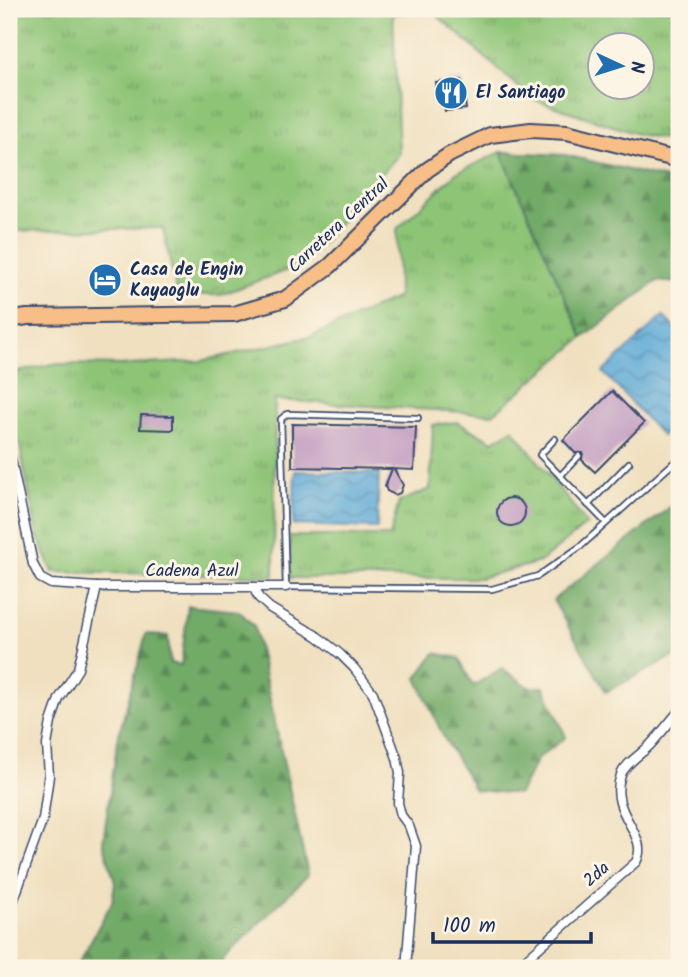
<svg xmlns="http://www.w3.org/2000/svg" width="688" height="977" font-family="Kalam,sans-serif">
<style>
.industrial{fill:#c2c1dc}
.grass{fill:url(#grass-tufts);stroke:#547a6a;stroke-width:2;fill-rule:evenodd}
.forest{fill:url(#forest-firs);stroke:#466c62;stroke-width:2}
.water{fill:url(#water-waves);stroke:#3c6c9a;stroke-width:2}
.building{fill:#bf9ac0}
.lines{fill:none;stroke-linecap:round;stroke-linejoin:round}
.service-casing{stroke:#3b4a6d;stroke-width:8}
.minor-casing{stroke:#3b4a6d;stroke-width:11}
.primary-casing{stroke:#3b4a6d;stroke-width:18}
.service{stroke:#fff;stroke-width:4.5}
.minor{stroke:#fff;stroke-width:8}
.primary{stroke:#f7be87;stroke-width:14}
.labels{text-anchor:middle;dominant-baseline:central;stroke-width:6;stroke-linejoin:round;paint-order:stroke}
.poi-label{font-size:18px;font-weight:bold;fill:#1b2f5e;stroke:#fcf5e5;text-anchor:start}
.street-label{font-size:18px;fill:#1b2f5e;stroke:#fcf5e5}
</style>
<defs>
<pattern id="grass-tufts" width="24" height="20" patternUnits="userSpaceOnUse" patternTransform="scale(1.75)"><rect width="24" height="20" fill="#8dc476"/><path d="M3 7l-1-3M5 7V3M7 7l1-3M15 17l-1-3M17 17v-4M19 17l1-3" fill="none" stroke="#72a064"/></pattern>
<pattern id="forest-firs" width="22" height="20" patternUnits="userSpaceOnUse" patternTransform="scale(1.75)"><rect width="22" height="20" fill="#72aa67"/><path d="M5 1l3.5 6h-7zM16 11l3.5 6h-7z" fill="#5d8b58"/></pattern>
<pattern id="water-waves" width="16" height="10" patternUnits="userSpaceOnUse" patternTransform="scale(1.75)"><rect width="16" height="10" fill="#5eaad7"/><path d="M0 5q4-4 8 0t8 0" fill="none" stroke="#4d8bb2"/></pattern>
</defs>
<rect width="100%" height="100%" fill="#fcf5e5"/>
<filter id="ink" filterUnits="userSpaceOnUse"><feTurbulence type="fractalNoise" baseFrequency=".0143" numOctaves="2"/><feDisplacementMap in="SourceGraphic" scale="14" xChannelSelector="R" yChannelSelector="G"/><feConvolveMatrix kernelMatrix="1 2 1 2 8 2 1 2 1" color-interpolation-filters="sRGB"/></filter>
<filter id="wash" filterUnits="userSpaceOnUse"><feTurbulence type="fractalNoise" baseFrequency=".00686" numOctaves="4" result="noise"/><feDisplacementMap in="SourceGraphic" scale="28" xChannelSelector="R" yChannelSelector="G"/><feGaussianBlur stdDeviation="1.57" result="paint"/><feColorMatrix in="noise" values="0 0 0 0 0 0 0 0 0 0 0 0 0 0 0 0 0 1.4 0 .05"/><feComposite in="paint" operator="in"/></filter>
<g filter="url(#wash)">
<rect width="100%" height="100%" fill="#f0e0c0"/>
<!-- industrial -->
<polygon class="industrial" points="679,770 679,856 672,856 674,773"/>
<!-- grass -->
<g class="grass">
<polygon points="9,9 419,9 393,15 399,154 304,264 220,295 177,295 163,228 9,231"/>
<path d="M430,9h249v133l-42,-8 -105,-35zM600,46h42v42h-42z"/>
<polygon points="501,152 583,338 493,414 275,400 274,576 53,572 37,535 19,442 9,418 9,374 53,364 130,365 201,361 313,336 398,297 397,229 456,173"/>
<polygon points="457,422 493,441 513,429 587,524 540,562 480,578 290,578 290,536 390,536 399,502 430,489 433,425"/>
</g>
<!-- forest -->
<g class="forest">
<polygon points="501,152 565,155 679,182 679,283 657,281 583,338"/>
<polygon points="679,500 679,654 606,692 553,600"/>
<polygon points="188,606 239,611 254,626 308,875 223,959 224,968 76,968 112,902 115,882 103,842 118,738 146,634 168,636 170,663 181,665"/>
<polygon points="435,653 459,658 473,686 502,668 529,687 544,687 566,737 537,759 519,794 475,790 443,736 417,678"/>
</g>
<!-- water -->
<g class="water">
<polygon points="663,316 679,333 679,420 662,436 603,372"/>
<polygon points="295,471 379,473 377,528 293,525"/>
</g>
<g id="blocks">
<!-- building -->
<g class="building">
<polygon points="462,80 466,109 445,111 444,104 439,105 436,83"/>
<polygon points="612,391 644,423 595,472 582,460 583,453 575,453 563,440"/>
<polygon points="141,415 173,416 173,430 140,429"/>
<polygon points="292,424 416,427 414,470 394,469 403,485 400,493 395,495 387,491 385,486 392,469 292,467"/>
<circle cx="511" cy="512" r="14"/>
</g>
</g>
</g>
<g filter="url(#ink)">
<use href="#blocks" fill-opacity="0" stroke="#3b4a6d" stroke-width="2"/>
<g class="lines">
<defs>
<g id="service">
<polyline points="418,418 287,414 281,419 286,587 492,589 538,576 581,546 679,458"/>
<polyline points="555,439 540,455 606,523"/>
<polyline points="560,476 579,456"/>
<polyline points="588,505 629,463"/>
</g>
<g id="minor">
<polyline points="9,450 33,564 40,578 51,584 97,587 286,587"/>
<polyline points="253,587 259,598 270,608 317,636 340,654 354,668 373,693 397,758 400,773 398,803 401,815 409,826 416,846 406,968"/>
<polyline points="9,913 43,819 49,776 47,745 51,722 59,699 78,669 97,587"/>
<path d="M516,968l120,-106c15,-27 -29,-49 -15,-87 4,-12 21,-21 30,-31 10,-11 19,-22 28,-33"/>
</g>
<polyline id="primary" points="9,320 27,317 234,314 285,299 330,266 427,170 449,155 490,135 531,130 567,132 679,160"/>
</defs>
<!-- service casing -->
<use href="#service" class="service-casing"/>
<!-- minor casing -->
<use href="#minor" class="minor-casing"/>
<!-- primary casing -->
<use href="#primary" class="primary-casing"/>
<!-- service -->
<use href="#service" class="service"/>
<!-- minor -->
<use href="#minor" class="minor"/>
<!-- primary -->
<use href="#primary" class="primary"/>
</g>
</g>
<!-- icons -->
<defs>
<symbol id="restaurant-disc" viewBox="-11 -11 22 22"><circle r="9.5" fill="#1f6fb2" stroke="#fcf5e5"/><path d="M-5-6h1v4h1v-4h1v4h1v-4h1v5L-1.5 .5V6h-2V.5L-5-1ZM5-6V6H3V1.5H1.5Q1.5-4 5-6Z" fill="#fff"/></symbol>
<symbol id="hotel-disc" viewBox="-11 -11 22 22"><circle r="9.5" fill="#1f6fb2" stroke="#fcf5e5"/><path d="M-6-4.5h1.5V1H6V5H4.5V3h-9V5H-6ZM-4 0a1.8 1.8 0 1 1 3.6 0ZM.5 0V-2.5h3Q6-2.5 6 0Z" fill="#fff"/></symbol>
</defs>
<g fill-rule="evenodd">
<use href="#restaurant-disc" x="432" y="74" width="38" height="38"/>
<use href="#hotel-disc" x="86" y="261" width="38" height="38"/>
</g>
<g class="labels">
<!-- poi labels -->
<g class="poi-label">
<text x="476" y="93">El Santiago</text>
<text x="130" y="270">Casa de Engin<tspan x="130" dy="21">Kayaoglu</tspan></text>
</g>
<!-- street labels -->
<g class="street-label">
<text transform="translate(339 226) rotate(-43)">Carretera Central</text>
<text x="192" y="571">Cadena Azul</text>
<text transform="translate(597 875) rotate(-41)">2da</text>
</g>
</g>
<!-- margin -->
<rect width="688" height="977" fill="none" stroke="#fcf5e5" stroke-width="35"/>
<!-- north arrow -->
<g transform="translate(621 66) rotate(94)"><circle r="33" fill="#fcf5e5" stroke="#a2a6af" stroke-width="2"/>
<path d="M0-5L12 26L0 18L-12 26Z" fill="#1f6fb2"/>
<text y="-10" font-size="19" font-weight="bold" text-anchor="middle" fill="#1b2f5e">N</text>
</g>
<!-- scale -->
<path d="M433 932v10h158v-10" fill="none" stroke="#1b2f5e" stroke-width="3.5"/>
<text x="443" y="932" font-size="21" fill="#1b2f5e" stroke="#fcf5e5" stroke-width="5" paint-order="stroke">100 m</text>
</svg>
